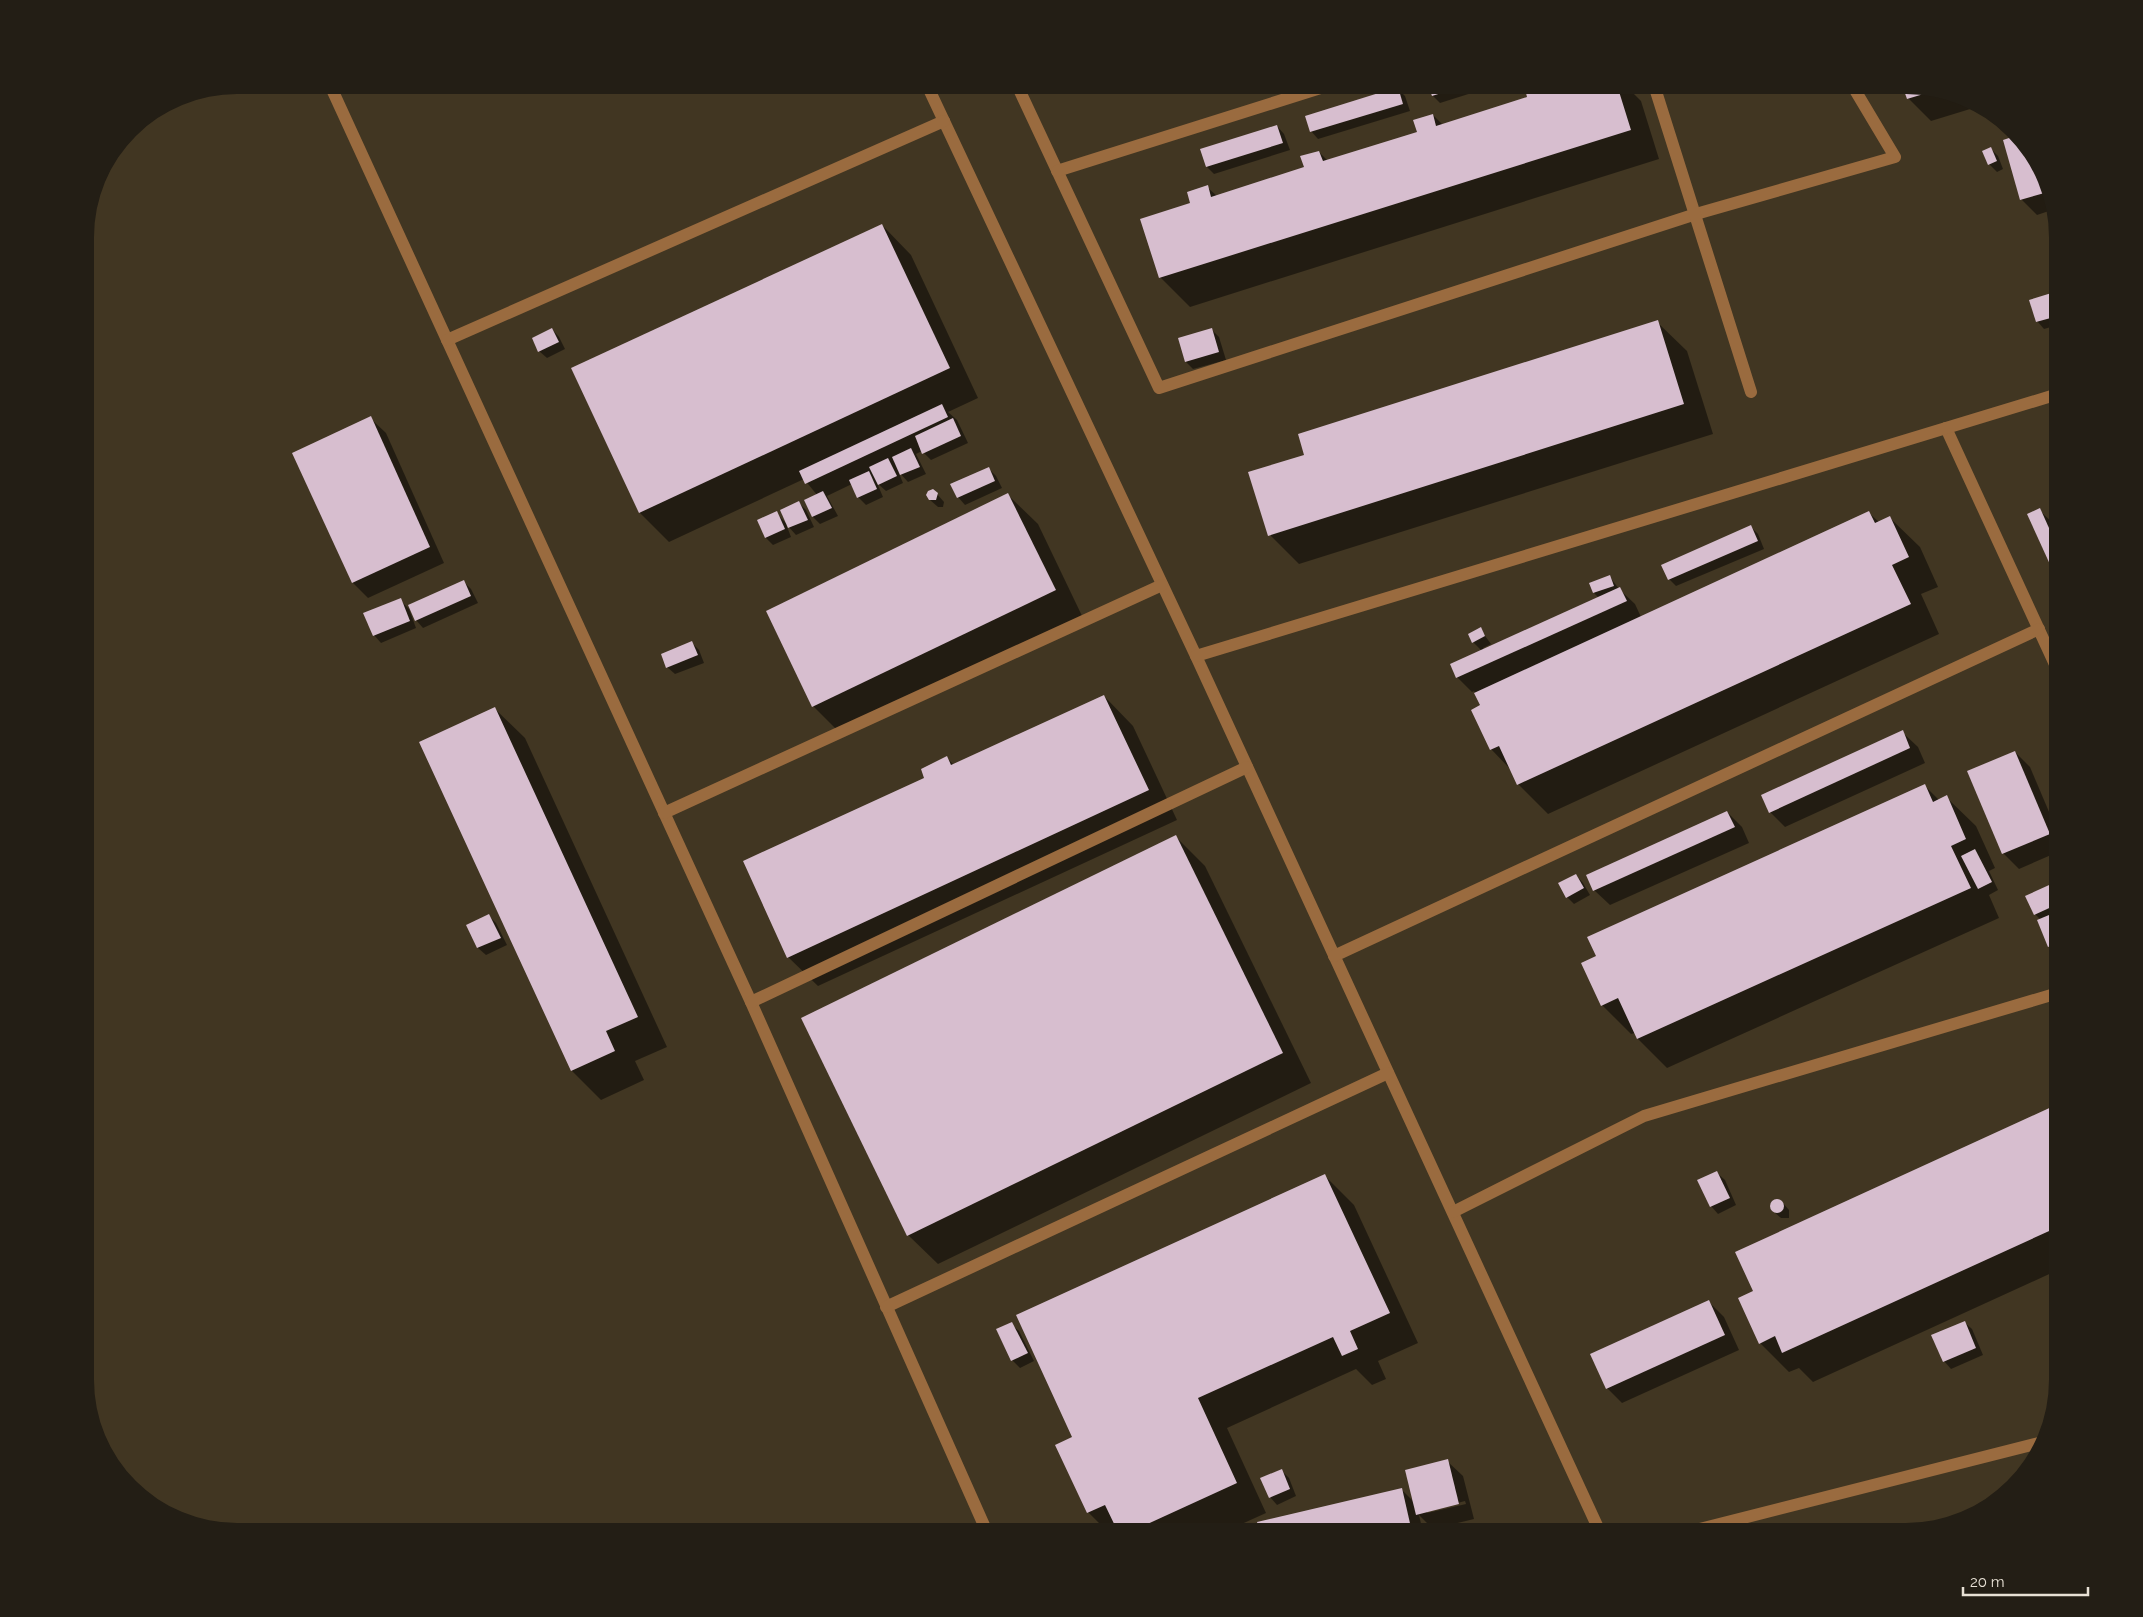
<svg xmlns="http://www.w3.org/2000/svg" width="2143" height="1617" font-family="Raleway,sans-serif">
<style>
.shadow{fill:#0007;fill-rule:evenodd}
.building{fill:#d7becf}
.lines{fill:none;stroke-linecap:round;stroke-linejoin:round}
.minor{stroke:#9a6b3f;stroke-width:12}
</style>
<rect width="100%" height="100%" fill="#413622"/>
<!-- shadow -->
<g class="shadow">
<polygon points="1429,85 1497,85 1440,103 1433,96"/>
<polygon points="1526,85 1552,85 1556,89 1570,85 1625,85 1641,101 1659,159 1190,307 1160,277 1192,204 1207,187 1217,196 1305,168 1319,152 1328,161 1418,133 1433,115 1443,125 1529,97"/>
<polygon points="1907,85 1955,93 1980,106 1931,121 1908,98"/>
<polygon points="1398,89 1405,96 1410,111 1318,139 1311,131"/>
<polygon points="1277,126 1284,134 1290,150 1214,174 1207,167"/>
<polygon points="2016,137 2042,170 2052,210 2037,215 2021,199"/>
<polygon points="1991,149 1998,156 2003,169 1997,172 1989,164"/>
<polygon points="882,225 911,255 978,398 948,412 957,420 968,443 931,460 922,451 916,454 926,474 908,482 898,471 903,483 886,491 877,483 883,497 866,505 858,497 852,484 827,496 838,516 820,524 813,517 805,500 817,495 804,479 669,542 640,513 573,369"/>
<polygon points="2058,293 2058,325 2044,329 2037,321"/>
<polygon points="1657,322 1687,351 1713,434 1299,564 1270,535 1305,455"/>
<polygon points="552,329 559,337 565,349 547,358 539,351"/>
<polygon points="1211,329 1219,337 1226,360 1193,369 1186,362"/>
<polygon points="370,418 386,433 444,563 368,598 353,583"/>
<polygon points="988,468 996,476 1002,488 965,505 958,497"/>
<polygon points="937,494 944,502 943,507 938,507 930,500"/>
<polygon points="1008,495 1038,524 1084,620 843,736 814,707 768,611"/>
<polygon points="799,503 806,510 814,527 796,535 786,524 791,537 773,545 766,538 759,521 776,513 787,524"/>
<polygon points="2039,510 2055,525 2058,532 2058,579"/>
<polygon points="1869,513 1879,522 1890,518 1920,547 1938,587 1921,594 1939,634 1548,814 1518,784 1512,771 1491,749 1482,706 1474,691 1472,692 1457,677 1482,651 1473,642 1480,629 1491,644 1483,648 1484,650 1599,598 1594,593 1610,577 1619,589 1635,604 1641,617"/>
<polygon points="1751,527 1758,534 1764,549 1676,586 1669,579"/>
<polygon points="463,581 471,589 478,603 423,628 416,620"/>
<polygon points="400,600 409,609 416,628 381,643 374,635"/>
<polygon points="692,643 699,650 704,663 675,674 667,667"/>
<polygon points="1104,696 1133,726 1177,820 818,986 788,957 926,778 947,758 954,765"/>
<polygon points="495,709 525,738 667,1047 635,1061 644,1080 601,1100 572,1071 421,742"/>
<polygon points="1902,732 1918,747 1925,763 1785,827 1770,812"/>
<polygon points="2015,752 2030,767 2058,833 2058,852 2019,869 2003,853 1968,772"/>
<polygon points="1925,786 1939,800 1946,797 1976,826 1995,868 1989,871 1998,890 1989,895 1999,918 1667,1068 1638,1039 1635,1033 1631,1034 1602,1005"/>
<polygon points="1727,812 1742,827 1749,843 1610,905 1594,890"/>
<polygon points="1176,837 1205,866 1311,1083 938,1264 908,1235"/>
<polygon points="1576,875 1583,883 1590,895 1574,904 1567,897"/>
<polygon points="2058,883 2058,915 2050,918 2058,930 2056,953 2049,946 2041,920 2035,914"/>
<polygon points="489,916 496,923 507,945 486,955 478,948 468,926"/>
<polygon points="2058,1105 2058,1270 1813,1382 1799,1368 1789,1372 1760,1343 1755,1291"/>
<polygon points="1717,1173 1725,1180 1736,1205 1718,1214 1711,1206"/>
<polygon points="1325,1176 1354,1205 1418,1343 1378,1361 1386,1379 1372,1385 1356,1369 1227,1428 1266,1513 1224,1532 1108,1532 1088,1512"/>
<polygon points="1775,1200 1782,1202 1789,1210 1789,1218 1781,1218 1773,1211 1771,1205"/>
<polygon points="1709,1302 1724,1317 1739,1350 1622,1403 1607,1388"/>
<polygon points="1964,1322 1972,1329 1983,1355 1951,1369 1944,1361"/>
<polygon points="1011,1324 1019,1331 1034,1361 1020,1368 1012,1360"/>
<path d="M1447,1461l16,15 11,43 -41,10 -14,-14 4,17h-162l140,-43 14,14zM1465,1501l1,3 -39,9v-2z"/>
<polygon points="1281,1470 1289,1478 1296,1496 1277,1505 1270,1497"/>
</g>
<!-- building -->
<g class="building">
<polygon points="1428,85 1466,85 1432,96"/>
<polygon points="1524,85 1549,85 1550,90 1566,85 1617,85 1631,130 1159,278 1140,219 1190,203 1187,192 1208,185 1211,197 1304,167 1300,156 1319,151 1323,161 1417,132 1413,120 1433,114 1436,126 1527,97"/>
<polygon points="1902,85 1907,85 1937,90 1907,99"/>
<polygon points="1398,87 1403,104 1310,132 1305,116"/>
<polygon points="1277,125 1283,143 1206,167 1200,149"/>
<polygon points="2015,136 2042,170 2048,192 2020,200 2003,140"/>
<polygon points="1991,147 1997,161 1988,165 1982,151"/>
<polygon points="882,224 950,368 639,513 571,368"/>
<polygon points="2058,291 2058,316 2036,322 2029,300"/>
<polygon points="1658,320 1684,404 1268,536 1248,472 1304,455 1298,434"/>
<polygon points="552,328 559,342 538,352 532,338"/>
<polygon points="1212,328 1219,352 1185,362 1178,338"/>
<polygon points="942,404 948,417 805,484 799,471"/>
<polygon points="371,416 430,547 352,583 292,453"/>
<polygon points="953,418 961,436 922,454 915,436"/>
<polygon points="911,448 920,467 900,475 892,457"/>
<polygon points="888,458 897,476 878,485 869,467"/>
<polygon points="989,467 995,481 957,498 950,484"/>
<polygon points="869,471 877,489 857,498 849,480"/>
<polygon points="933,489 938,493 936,500 929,500 926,495 928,491"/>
<polygon points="823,491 832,508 812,517 804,500"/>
<polygon points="1008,493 1056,590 812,707 766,611"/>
<polygon points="799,501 808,520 788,528 780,510"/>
<polygon points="2040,508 2058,548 2058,582 2027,514"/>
<polygon points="777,511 785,529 765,538 757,520"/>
<polygon points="1869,511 1875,523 1890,516 1909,557 1892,565 1911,604 1517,785 1499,746 1490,750 1471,710 1480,705 1474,693"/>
<polygon points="1751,525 1758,541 1668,580 1661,565"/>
<polygon points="1610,575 1614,586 1593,593 1589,583"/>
<polygon points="464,580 471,596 415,621 408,605"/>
<polygon points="1620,587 1627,601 1456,678 1450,664"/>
<polygon points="401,598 410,621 373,636 363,613"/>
<polygon points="1481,627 1485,636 1472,643 1468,634"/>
<polygon points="692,641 698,655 666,668 661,654"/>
<polygon points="1104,695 1149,790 787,958 743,861 924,778 921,769 947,756 951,765"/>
<polygon points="495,707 638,1017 606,1031 615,1051 571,1071 419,742"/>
<polygon points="1903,730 1910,748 1769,813 1761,795"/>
<polygon points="2015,751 2050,834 2002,854 1967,771"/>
<polygon points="1925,784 1933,802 1947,795 1966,839 1951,846 1971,888 1637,1039 1618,998 1601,1006 1581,963 1596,956 1587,937"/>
<polygon points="1727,811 1735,827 1593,891 1586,875"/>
<polygon points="1176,835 1283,1053 907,1236 801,1018"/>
<polygon points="1975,849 1992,882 1978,889 1961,856"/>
<polygon points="1576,874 1584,888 1566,898 1558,883"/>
<polygon points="2058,881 2058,904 2034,915 2025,896"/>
<polygon points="489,914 501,938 477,948 466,925"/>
<polygon points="2049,915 2058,943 2048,947 2037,920"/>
<polygon points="2058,1104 2058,1227 1782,1353 1775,1336 1759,1344 1738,1298 1753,1291 1735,1252"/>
<polygon points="1717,1171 1730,1198 1710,1207 1697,1180"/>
<polygon points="1325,1174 1390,1313 1350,1331 1358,1349 1342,1356 1333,1337 1198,1398 1237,1483 1130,1532 1118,1532 1105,1505 1087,1513 1055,1445 1072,1437 1016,1315"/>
<circle cx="1777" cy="1206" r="7"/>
<polygon points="1709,1300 1725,1335 1606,1389 1590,1354"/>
<polygon points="1965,1321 1976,1348 1943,1362 1931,1335"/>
<polygon points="1012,1322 1028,1353 1011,1361 996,1329"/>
<polygon points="1448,1459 1459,1504 1416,1515 1405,1470"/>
<polygon points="1282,1469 1290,1489 1269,1498 1260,1478"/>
<polygon points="1402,1488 1412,1532 1260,1532 1257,1522"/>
</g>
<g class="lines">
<!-- minor -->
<g class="minor">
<polyline points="330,85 751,1002 987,1532"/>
<polyline points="927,85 1196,656 1600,1532"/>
<polyline points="1006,85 1007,88 1017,85"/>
<polyline points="1017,85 1159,388 1696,214 1895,157 1852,85"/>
<polyline points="1654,85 1751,392"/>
<polyline points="1057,171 1330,85"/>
<polyline points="447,340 944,121"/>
<polyline points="1946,428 2058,671"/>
<polyline points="1196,656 2058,394"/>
<polyline points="664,813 1162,585"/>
<polyline points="1334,956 2039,629"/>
<polyline points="751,1002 1247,767"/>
<polyline points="1453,1212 1644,1116 2058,993"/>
<polyline points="886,1307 1388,1073"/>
<polyline points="1688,1532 2043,1442"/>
</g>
</g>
<!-- crop -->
<path d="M0 0H2143V1617H0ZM237 94H1906A143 143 0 0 1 2049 237V1380A143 143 0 0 1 1906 1523H237A143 143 0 0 1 94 1380V237A143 143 0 0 1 237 94Z" fill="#231e15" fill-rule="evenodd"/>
<!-- scale -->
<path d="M1963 1587v8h125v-8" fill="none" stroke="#e8e1d5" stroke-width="2.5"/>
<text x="1970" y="1587" font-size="15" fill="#e8e1d5" stroke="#231e15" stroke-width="4" paint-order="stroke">20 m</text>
</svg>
